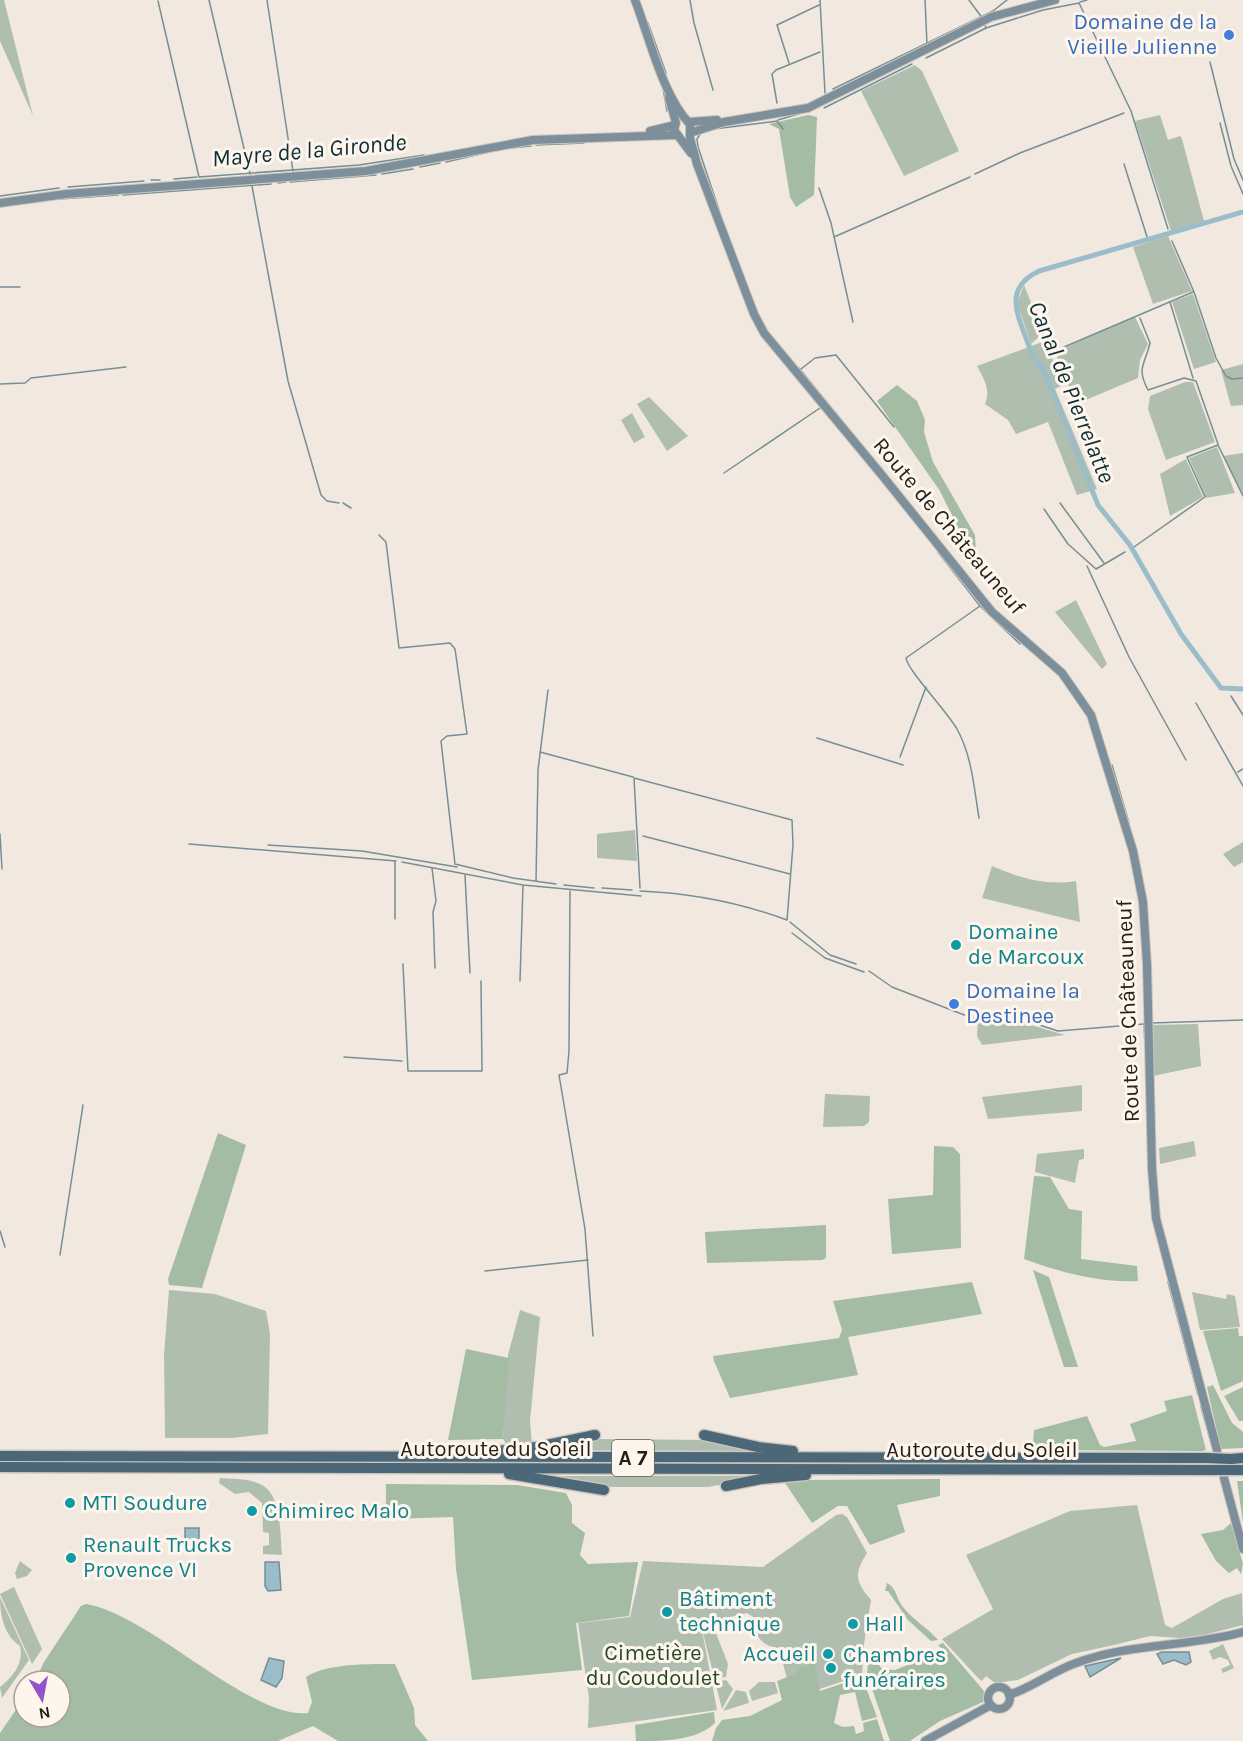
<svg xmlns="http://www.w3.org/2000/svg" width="1243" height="1741" font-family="Karla,sans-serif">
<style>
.green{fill:#b0beb0}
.forest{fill:#a4bba4}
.water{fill:#9abdc9;stroke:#768e95;stroke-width:1.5}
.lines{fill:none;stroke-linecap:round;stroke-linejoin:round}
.stream{stroke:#768e95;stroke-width:1.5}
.canal{stroke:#9abdc9;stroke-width:5}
.secondary-casing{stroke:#ccc5bc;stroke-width:10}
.highway-casing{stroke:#ccc5bc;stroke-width:13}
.secondary{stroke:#7c8f9b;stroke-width:8}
.highway{stroke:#4c6777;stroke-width:10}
.highway-bridge-casing{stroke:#ccc5bc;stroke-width:13;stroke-linecap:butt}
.highway-bridge{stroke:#4c6777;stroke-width:10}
.shop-dot{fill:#3f7fe0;stroke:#fef6ec;stroke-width:2}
.culture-dot{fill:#0f9aa8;stroke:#fef6ec;stroke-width:2}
.labels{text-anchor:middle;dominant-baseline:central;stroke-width:6;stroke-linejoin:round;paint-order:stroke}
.shield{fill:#fef6ec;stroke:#65605a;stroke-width:1.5}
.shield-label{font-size:21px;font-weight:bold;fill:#23201c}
.shop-label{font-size:22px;fill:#366cbe;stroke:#fef6ec;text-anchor:end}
.street-label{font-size:22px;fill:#23201c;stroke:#fef6ec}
.culture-label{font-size:22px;fill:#0d838f;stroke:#fef6ec;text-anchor:start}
.park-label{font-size:22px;fill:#234826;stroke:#fef6ec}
.water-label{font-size:24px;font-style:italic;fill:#0c2e38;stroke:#fef6ec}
</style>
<rect width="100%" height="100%" fill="#f1e9df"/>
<!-- green -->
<g class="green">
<polygon points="0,0 4,0 33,116 0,41"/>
<polygon points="915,65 922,71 959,151 904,176 861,91"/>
<polygon points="1160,115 1168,140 1180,136 1182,139 1204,221 1171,231 1135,121"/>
<polygon points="1168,236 1192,291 1153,304 1133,247"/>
<polygon points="1024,285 1043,333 1031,344 1017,303"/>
<polygon points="1193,294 1216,362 1194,369 1172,302"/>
<polygon points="1135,317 1148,344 1140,360 1138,378 1076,404 1055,352"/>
<path d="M1045,341l18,44 -8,4 42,100 -20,6 -29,-73 -32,12 -8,-14 -23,-16c6,-14 -1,-25 -8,-38z"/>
<polygon points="1243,364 1243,405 1231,406 1221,370"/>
<polygon points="1185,382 1193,382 1215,442 1166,460 1148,409 1150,396"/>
<polygon points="649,397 688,436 667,451 637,404"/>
<polygon points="632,413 645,437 634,443 621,420"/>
<polygon points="1217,447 1235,493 1206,498 1189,458"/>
<polygon points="1243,453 1243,494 1223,456"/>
<polygon points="1186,459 1203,497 1170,516 1160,474"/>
<polygon points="1076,600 1107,664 1102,669 1055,612"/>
<polygon points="635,830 637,861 597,858 597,834"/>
<polygon points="1243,842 1243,862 1234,867 1223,854"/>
<path d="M992,866c28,12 53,20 84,15l4,41 -98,-24z"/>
<polygon points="978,1020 1024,1023 1065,1035 982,1045 977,1036"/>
<polygon points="1198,1024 1201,1066 1153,1076 1152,1025"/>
<polygon points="1082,1085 1082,1111 988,1119 982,1097"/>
<polygon points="825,1094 870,1096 869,1122 864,1126 823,1127"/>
<polygon points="1194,1141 1196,1156 1160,1164 1159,1148"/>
<polygon points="1084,1149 1084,1159 1079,1160 1075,1183 1035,1172 1037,1154"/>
<polygon points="169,1290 215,1294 266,1311 270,1334 268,1434 231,1438 165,1438 164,1355"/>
<polygon points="1192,1292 1226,1299 1227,1294 1235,1296 1240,1327 1200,1330"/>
<polygon points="520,1310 540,1317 530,1421 532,1444 507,1445 503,1439 508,1355"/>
<polygon points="599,1439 711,1440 764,1451 541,1450"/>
<polygon points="543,1476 764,1476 764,1477 708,1487 596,1487"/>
<path d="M220,1478c12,1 30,0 42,7 20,11 18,50 20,70l-19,-1v-8l6,-1v-12l-6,-1 -1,-29 -13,-11 -14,2 -16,-11z"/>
<polygon points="1137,1505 1165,1625 1172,1628 1223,1599 1242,1593 1243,1625 1204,1635 1180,1638 1150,1636 1114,1645 1072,1654 1018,1680 995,1683 986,1676 982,1681 979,1679 942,1639 993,1609 966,1555 1070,1511"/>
<path d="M842,1514l5,3 20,36c-14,22 -11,29 4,47l-7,44 -2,31 -70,23 -13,-50c-15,-1 -28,-13 -23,-29l-9,-6 -47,11 19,-3 -3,12 12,31 -2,13 -9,1 -1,4 10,-2 7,9 -11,20 -21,-84 16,85 -129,18 1,-30 -11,-75 52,-6 13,-56 120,6 73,-52z"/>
<polygon points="20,1561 32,1570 27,1576 17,1579 15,1573"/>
<polygon points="14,1587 42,1649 32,1664 0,1594"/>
<path d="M0,1597l29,63 -27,38 -2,-11c13,-10 24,-24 20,-41 -16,-11 -20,-30 -20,-49z"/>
<polygon points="1223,1644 1234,1668 1223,1673 1221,1669 1230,1665 1228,1660 1220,1657 1213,1660 1209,1651"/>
<polygon points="759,1682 775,1682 778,1693 752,1701 749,1691"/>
<polygon points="736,1690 746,1692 749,1703 723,1711"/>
</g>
<!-- forest -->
<g class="forest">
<polygon points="808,115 817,117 814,195 796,207 790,197 779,129 769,124"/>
<polygon points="897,385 917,401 925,420 924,432 933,462 975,535 976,554 973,558 940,491 877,401"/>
<polygon points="218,1133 246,1145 202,1288 169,1285 168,1279"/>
<polygon points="934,1146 953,1147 960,1154 961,1248 892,1254 888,1199 933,1195"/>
<path d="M1034,1176l16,1 19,32 13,2 -1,48 56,7 1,15c-38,2 -79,-9 -114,-22z"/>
<polygon points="826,1225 826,1258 822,1260 707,1263 705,1232"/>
<polygon points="1033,1270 1049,1277 1078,1367 1064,1367"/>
<polygon points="972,1282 982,1314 848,1337 858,1375 730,1398 714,1361 713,1356 839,1338 842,1330 833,1301"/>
<polygon points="1238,1328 1239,1336 1243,1336 1243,1381 1221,1391 1203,1331"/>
<polygon points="466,1349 509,1358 503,1439 448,1440"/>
<polygon points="1213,1385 1232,1423 1243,1432 1243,1448 1221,1449 1207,1387"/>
<polygon points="1243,1387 1243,1421 1239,1421 1224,1396"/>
<polygon points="1192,1395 1206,1450 1202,1451 1039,1450 1033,1444 1034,1430 1087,1416 1100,1445 1104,1447 1136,1441 1130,1424 1167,1411 1164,1401"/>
<polygon points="940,1479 940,1496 897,1505 905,1532 870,1545 847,1506 838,1506 812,1523 785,1483 804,1480"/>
<polygon points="1237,1481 1243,1481 1243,1523"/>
<polygon points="386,1484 517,1485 566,1493 572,1505 572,1523 585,1533 580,1555 588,1564 638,1562 629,1616 576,1623 582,1670 472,1680 456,1569 453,1517 390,1519 386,1512"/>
<polygon points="1231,1523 1243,1564 1241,1574 1237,1568 1229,1573 1216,1561 1201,1534 1223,1530"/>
<path d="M887,1583c10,5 9,16 16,24 10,13 25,21 35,33l-7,1 -23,-21 -20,-29h-3z"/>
<path d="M86,1604c65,11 163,115 222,109l4,-11 -6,-25c21,-14 64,-13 89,-13l19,44 1,17 13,16h-90l-25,-15 -35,15h-278v-8l24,-35v19h36v-36h-25l9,-19 37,-56z"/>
<polygon points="943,1643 984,1691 983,1702 940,1721 910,1741 890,1741 867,1674 869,1653 875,1652 874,1659 882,1669 895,1670 905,1666 942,1649 938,1645"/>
<polygon points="813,1658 820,1691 862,1677 877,1717 862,1721 855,1692 840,1695 834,1723 843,1727 854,1726 856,1734 864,1731 863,1723 877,1719 884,1741 712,1741 716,1728 722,1720 750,1716 782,1700 777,1681 795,1674 801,1667 808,1666"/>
<path d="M714,1712l1,11c-19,18 -50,18 -79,18l-1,-16z"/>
</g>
<!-- water -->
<g class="water">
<rect x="185" y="1528" width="14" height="20"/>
<polygon points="265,1562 279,1562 281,1590 268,1591 265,1586"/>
<polygon points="1162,1652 1189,1652 1191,1662 1186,1665 1174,1660 1163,1664 1157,1654"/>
<polygon points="269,1658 284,1661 282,1678 276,1687 261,1680"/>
<polygon points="1121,1658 1090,1677 1085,1666"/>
</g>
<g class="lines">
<!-- stream -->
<g class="stream">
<polyline points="209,0 250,174"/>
<polyline points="267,0 293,171"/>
<polyline points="690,0 694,23 713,90"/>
<polyline points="820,0 825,93"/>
<polyline points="925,0 927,44"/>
<polyline points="969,0 983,19"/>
<polyline points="158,1 199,177 359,165 424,155"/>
<polyline points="1080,2 1087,0"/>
<polyline points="648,23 666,73"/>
<polyline points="984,23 986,28 1043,10 1079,3 1131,111 1168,229"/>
<polyline points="926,58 986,28"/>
<polyline points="1210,62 1234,159 1243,180"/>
<polyline points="789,63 777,25 819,5"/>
<polyline points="663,88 667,111"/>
<polyline points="833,89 993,11 1007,0"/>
<polyline points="777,103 772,74 776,70 820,52"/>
<polyline points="824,108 912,64"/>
<polyline points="778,120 802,113"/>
<polyline points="1220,123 1231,166 1243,194"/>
<polyline points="714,129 777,121 783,129"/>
<polyline points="701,133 697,139 698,147 721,216"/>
<polyline points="536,145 584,143"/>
<polyline points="511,148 531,146"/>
<polyline points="446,162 489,152"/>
<polyline points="1124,164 1148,240"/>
<polyline points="420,167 440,163"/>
<polyline points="382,174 413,169"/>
<polyline points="975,174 1020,153 1124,113"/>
<polyline points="174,179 197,177"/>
<polyline points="151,180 160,180"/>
<polyline points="290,182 376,175"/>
<polyline points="278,183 286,182"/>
<polyline points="252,186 288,381 321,495 327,501 339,503"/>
<polyline points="68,187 144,181"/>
<polyline points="819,188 831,223 853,322"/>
<polyline points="123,195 271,184"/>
<polyline points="0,196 59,188"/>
<polyline points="60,199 118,195"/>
<polyline points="834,237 970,177"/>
<polyline points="1172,241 1194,292 1216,358 1226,376 1232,379 1243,378"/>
<polyline points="0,287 20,287"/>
<polyline points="1170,302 1193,378"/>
<path d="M1140,318l10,25c-5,22 -14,24 -2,47l36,-12 12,3 22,63"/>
<polyline points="1057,350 1193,292"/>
<polyline points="799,368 906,499"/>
<polyline points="801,369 815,358 836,355 894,427"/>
<polyline points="0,384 25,383 31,378 126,367"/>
<polyline points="724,473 820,408"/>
<polyline points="343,503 351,508"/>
<polyline points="1060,503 1104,563"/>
<polyline points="1044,509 1068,544 1096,569 1125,552"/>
<polyline points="379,535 386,542 399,648 450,643 455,649 467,734 447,736 441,741 455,864 513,878 556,884"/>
<polyline points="1134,547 1205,497 1187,457 1218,445 1243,496"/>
<polyline points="938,552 980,606 1020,644"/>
<polyline points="1087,566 1129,657 1186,760"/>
<polyline points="1231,696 1243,715"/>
<polyline points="1196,703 1243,786"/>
<polyline points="817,738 903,765"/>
<polyline points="540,752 633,777"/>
<polyline points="900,757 926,687"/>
<polyline points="1112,765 1129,823"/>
<polyline points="1238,772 1243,769"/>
<path d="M979,818c-5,-30 -7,-62 -22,-89 -10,-18 -49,-58 -51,-71l74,-52"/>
<polyline points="0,834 2,869"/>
<polyline points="643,836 790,874"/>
<polyline points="189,844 396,861"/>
<polyline points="268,845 362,851 457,867"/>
<polyline points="402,862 523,885 641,896"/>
<polyline points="432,868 436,901 433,912 435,968"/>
<polyline points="465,875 470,973"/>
<polyline points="536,881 538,770 548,690"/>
<polyline points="564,885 594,888"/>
<polyline points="602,888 632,890"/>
<polyline points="570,891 569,1051 567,1073 559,1075 585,1229 593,1336"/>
<path d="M640,891c49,2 101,12 147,29l6,-75 -1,-25 -158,-42 6,110"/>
<polyline points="395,919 395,861"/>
<polyline points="790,922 830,955 856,964"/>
<polyline points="792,933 825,958 864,972"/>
<polyline points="403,964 408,1071 482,1071 481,981"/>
<polyline points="869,971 892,987 972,1018 1030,1022 1058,1031 1144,1024"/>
<polyline points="520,981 523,886"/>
<polyline points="1152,1023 1243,1020"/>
<polyline points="1144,1024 1145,1046"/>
<polyline points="344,1057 402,1061"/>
<polyline points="1150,1193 1151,1206"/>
<polyline points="0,1231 5,1247"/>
<polyline points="60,1255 83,1105"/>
<polyline points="485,1271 588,1260"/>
<polyline points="1168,1282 1198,1395"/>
<polyline points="1179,1291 1189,1327"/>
<polyline points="1201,1407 1213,1450"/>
</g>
<!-- canal -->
<path class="canal" d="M1243,212l-204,59c-33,16 -24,38 -13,67 5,13 8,23 18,32l54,135 32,40 51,89 40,54 22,1"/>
<defs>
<g id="secondary">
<path d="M635,0c14,36 28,97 55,124v14l7,26 57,150 10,19 117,141 111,138 70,61 29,42 42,136 10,51 4,63 5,204 4,49 61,232"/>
<polyline points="669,98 676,123 674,130 691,153"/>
<polyline points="688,122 717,120"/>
<polyline points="650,131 675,125"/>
<polyline points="690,133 724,122 808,108 991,17 1055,0"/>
<polyline points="0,203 66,194 366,171 533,140 677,135"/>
<polyline points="1224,1478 1243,1549"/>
<circle cx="999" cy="1698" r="11"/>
<path d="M1009,1695c24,-8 44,-24 67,-32 54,-20 112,-16 167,-31"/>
<polyline points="925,1741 991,1705"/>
</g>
<g id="highway">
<polyline points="704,1435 758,1447 793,1451"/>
<polyline points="498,1451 537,1447 595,1435"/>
<polyline points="0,1456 1207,1458"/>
<polyline points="1231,1459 1243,1458"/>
<polyline points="0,1467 1209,1470"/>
<polyline points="1232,1470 1243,1470"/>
<polyline points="509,1474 604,1490"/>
<polyline points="726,1486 761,1479 806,1475"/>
</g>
</defs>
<!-- secondary casing -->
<use href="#secondary" class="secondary-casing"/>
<!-- highway casing -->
<use href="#highway" class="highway-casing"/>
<!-- secondary -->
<use href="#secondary" class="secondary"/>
<!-- highway -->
<use href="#highway" class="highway"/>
<defs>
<g id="highway-bridge">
<polyline points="1207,1458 1231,1459"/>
<polyline points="1209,1470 1232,1470"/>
</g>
</defs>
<!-- highway-bridge casing -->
<use href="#highway-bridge" class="highway-bridge-casing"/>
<!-- highway-bridge -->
<use href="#highway-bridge" class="highway-bridge"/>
</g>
<!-- markers -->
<g class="shop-dot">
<circle cx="1229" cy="35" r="6"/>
<circle cx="954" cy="1004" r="6"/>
</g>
<g class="culture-dot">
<circle cx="956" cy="945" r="6"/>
<circle cx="70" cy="1503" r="6"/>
<circle cx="252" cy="1511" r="6"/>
<circle cx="71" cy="1558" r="6"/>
<circle cx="667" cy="1612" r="6"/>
<circle cx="853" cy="1624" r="6"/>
<circle cx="828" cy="1654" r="6"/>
<circle cx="831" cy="1668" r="6"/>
</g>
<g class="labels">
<!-- shield labels -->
<rect class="shield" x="612" y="1440" width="42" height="36" rx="4.5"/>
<g class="shield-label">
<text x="633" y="1458">A 7</text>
</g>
<!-- shop labels -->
<g class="shop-label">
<text x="1217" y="22">Domaine de la<tspan x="1217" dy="25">Vieille Julienne</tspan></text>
<text x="966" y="991" text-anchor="start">Domaine la<tspan x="966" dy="25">Destinee</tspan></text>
</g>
<!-- street labels -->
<g class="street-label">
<text transform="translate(949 526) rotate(50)">Route de Châteauneuf</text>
<text transform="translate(1128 1011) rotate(-92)">Route de Châteauneuf</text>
<text x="496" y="1449">Autoroute du Soleil</text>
<text x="982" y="1450">Autoroute du Soleil</text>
</g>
<!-- culture labels -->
<g class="culture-label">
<text x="968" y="932">Domaine<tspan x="968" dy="25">de Marcoux</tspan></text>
<text x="82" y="1503">MTI Soudure</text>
<text x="264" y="1511">Chimirec Malo</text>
<text x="83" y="1545">Renault Trucks<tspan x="83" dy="25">Provence VI</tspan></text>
<text x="679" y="1599">Bâtiment<tspan x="679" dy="25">technique</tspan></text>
<text x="865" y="1624">Hall</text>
<text x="816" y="1654" text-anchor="end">Accueil</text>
<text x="843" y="1655">Chambres<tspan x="843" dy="25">funéraires</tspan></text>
</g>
<!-- park labels -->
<g class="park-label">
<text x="653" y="1653">Cimetière<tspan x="653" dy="25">du Coudoulet</tspan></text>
</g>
<!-- water labels -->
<g class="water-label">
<text transform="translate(309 150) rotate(-5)">Mayre de la Gironde</text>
<text transform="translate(1072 392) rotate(68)">Canal de Pierrelatte</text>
</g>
</g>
<!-- north arrow -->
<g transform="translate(42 1699) rotate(170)"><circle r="28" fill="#fef6ec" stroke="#a6a099" stroke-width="1.5"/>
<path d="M0-4.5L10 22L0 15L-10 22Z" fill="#9453c8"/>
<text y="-9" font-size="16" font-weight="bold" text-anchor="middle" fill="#23201c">N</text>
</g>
</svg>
